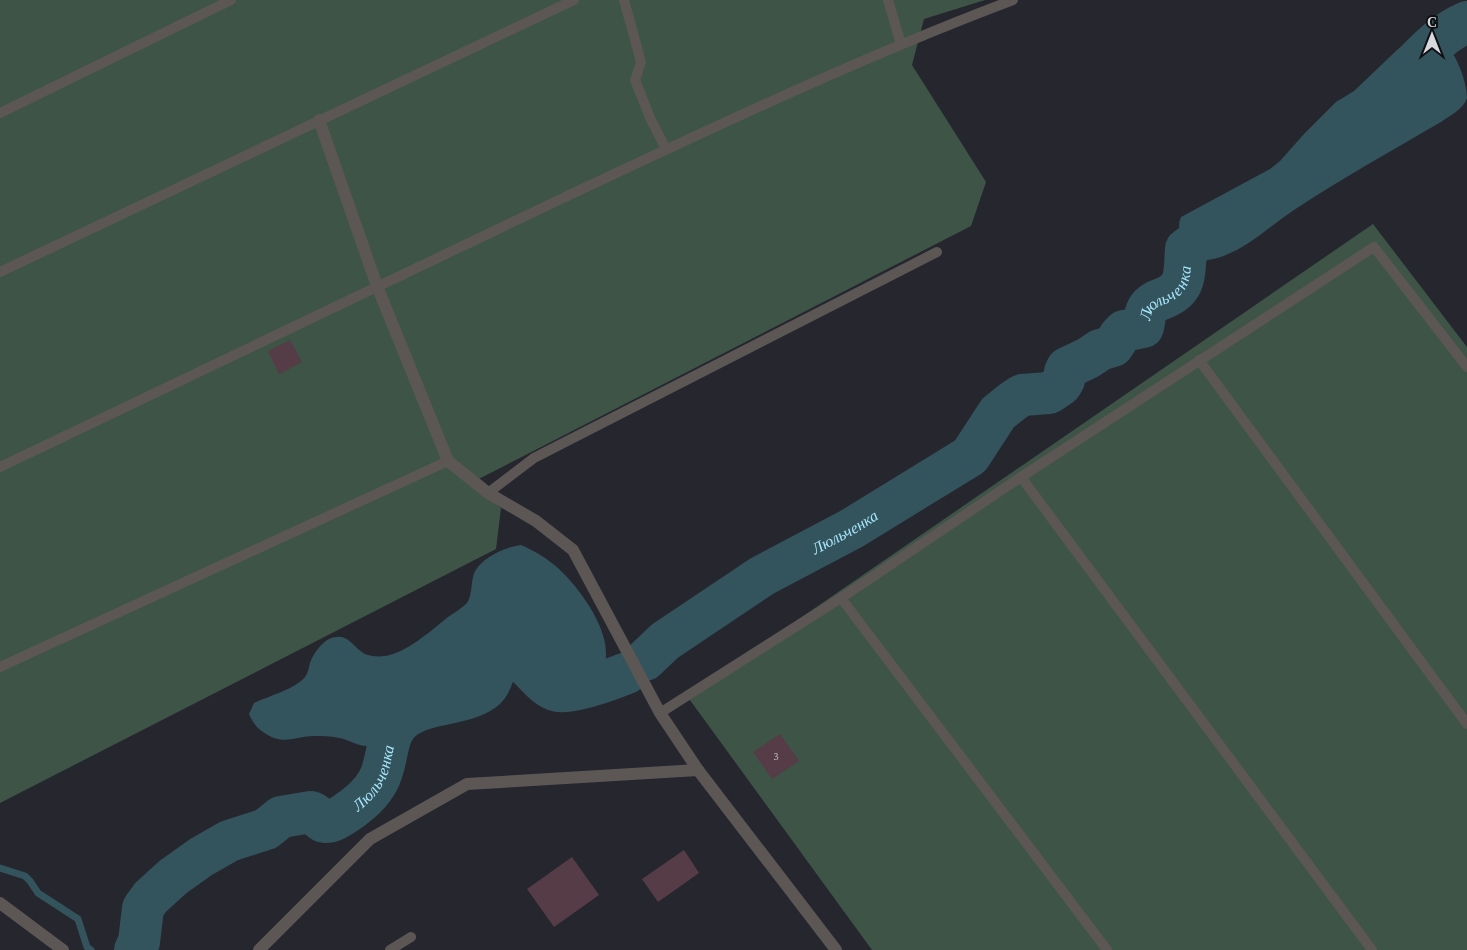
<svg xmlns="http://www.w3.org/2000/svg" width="1467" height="950" font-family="'Crimson Pro',serif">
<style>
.green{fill:#3d5447}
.water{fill:#33535d}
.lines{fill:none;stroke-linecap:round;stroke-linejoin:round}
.stream{stroke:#33535d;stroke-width:7}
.river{stroke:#33535d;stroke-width:42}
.building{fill:#563c47}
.lane{stroke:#5c5755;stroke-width:10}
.street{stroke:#5c5755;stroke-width:12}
.labels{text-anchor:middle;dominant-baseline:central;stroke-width:4;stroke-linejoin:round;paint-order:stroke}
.number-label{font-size:12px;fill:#b8b1b8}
.water-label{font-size:16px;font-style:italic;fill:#a6e6fa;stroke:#0f1013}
</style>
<rect width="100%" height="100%" fill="#26262f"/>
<!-- green -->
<g class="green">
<polygon points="0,0 985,0 924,19 912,65 986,182 971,226 469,484 501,508 496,549 0,803"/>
<polygon points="1373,224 1467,347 1467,950 872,950 687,696"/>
</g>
<!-- water -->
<g class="water">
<path d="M1434,35c18,6 33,44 33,63 -3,11 -18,18 -26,24 -50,29 -100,57 -147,88 -27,18 -53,45 -86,50 -12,3 -21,-6 -25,-17 -3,-10 -6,-16 -2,-26l89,-48 10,-8 24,-27 32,-32 18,-11 43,-41 24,-13z"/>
<path d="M521,545c14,6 27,14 38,24 27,25 77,95 23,118 -43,18 -54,-40 -79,-27 -12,7 -8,24 -20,30 -23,13 -52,13 -75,26 -12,6 -12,16 -19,22 -4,4 -16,7 -21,8 -9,1 -20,-7 -29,-8 -8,-2 -18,-2 -26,-2 -19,1 -30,9 -47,-2 -9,-5 -13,-11 -17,-20l5,-11c15,-7 41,-14 51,-26 3,-4 4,-10 5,-14 3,-9 11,-20 19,-24 19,-8 23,8 36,15 5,2 13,3 19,2 21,-2 48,-26 64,-39 6,-4 14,-9 19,-14 5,-8 4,-18 6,-26 4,-18 32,-30 48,-32z"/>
</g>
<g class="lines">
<!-- stream -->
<polyline class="stream" points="0,868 25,876 30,881 38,893 78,919 87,947 91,950"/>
<!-- river -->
<g class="river">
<path d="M1399,78c21,-20 40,-44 68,-56"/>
<path id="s1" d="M645,660l20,-19 97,-65 89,-47 119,-73 28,-43 15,-12 9,-6 27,-2 12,-8 3,-5 1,-8 2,-4 21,-10 12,-8 13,-4 7,-11 4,-4 19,-4c2,-6 1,-14 5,-19 3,-5 10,-8 16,-10 24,-10 20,-26 22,-49l47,-33"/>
<path id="s2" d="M135,950l4,-8 4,-34 8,-11 22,-20 28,-20 28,-16 37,-12 15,-12 30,-5c6,1 9,10 14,10 7,1 16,-6 21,-9 12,-8 25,-19 32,-32 12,-21 5,-49 28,-64 23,-16 56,-11 78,-27 12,-9 7,-29 25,-32 18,-2 31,30 49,33 16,2 54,-12 69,-18"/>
</g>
</g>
<!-- building -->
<g class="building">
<polygon points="290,340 302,362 279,374 268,351"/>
<polygon points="780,734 799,761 772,779 753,752"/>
<polygon points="684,850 699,873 658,902 642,879"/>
<polygon points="572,857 599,895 554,927 527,889"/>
</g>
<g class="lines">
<!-- lane -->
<g class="lane">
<polyline points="624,0 641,62 635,80 651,120 666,149"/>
<polyline points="888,0 901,44"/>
<polyline points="0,113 231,0"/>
<polyline points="0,272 574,0"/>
<polyline points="1199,360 1467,724"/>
<path d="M0,467c187,-90 374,-180 561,-268 149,-70 298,-141 452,-199"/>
<polyline points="1021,477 1372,950"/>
<polyline points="488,493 534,458 937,252"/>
<polyline points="841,598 1107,950"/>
<polyline points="0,667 448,461"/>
<polyline points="660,713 841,598 1021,477 1374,247 1467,367"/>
<polyline points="390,950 411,937"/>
</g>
<!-- street -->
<g class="street">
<polyline points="319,120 377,286 448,461 488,493 536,521 573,550 660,713 698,770 836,950"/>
<polyline points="0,903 63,950"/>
<polyline points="259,950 370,839 467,784 698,770"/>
</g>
</g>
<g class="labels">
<!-- number labels -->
<g class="number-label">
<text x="776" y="756">3</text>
</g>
<!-- water labels -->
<g class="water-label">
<text stroke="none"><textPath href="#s1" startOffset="659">Люльченка</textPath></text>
<text stroke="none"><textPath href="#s1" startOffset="238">Люльченка</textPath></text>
<text stroke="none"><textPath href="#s2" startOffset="329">Люльченка</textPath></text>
</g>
</g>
<!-- north arrow -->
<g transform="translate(1432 35)" stroke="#0f1013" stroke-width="4" paint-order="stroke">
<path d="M0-4L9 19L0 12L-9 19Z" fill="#d8d8de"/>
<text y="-8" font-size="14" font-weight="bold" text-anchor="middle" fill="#d8d8de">С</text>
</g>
</svg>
